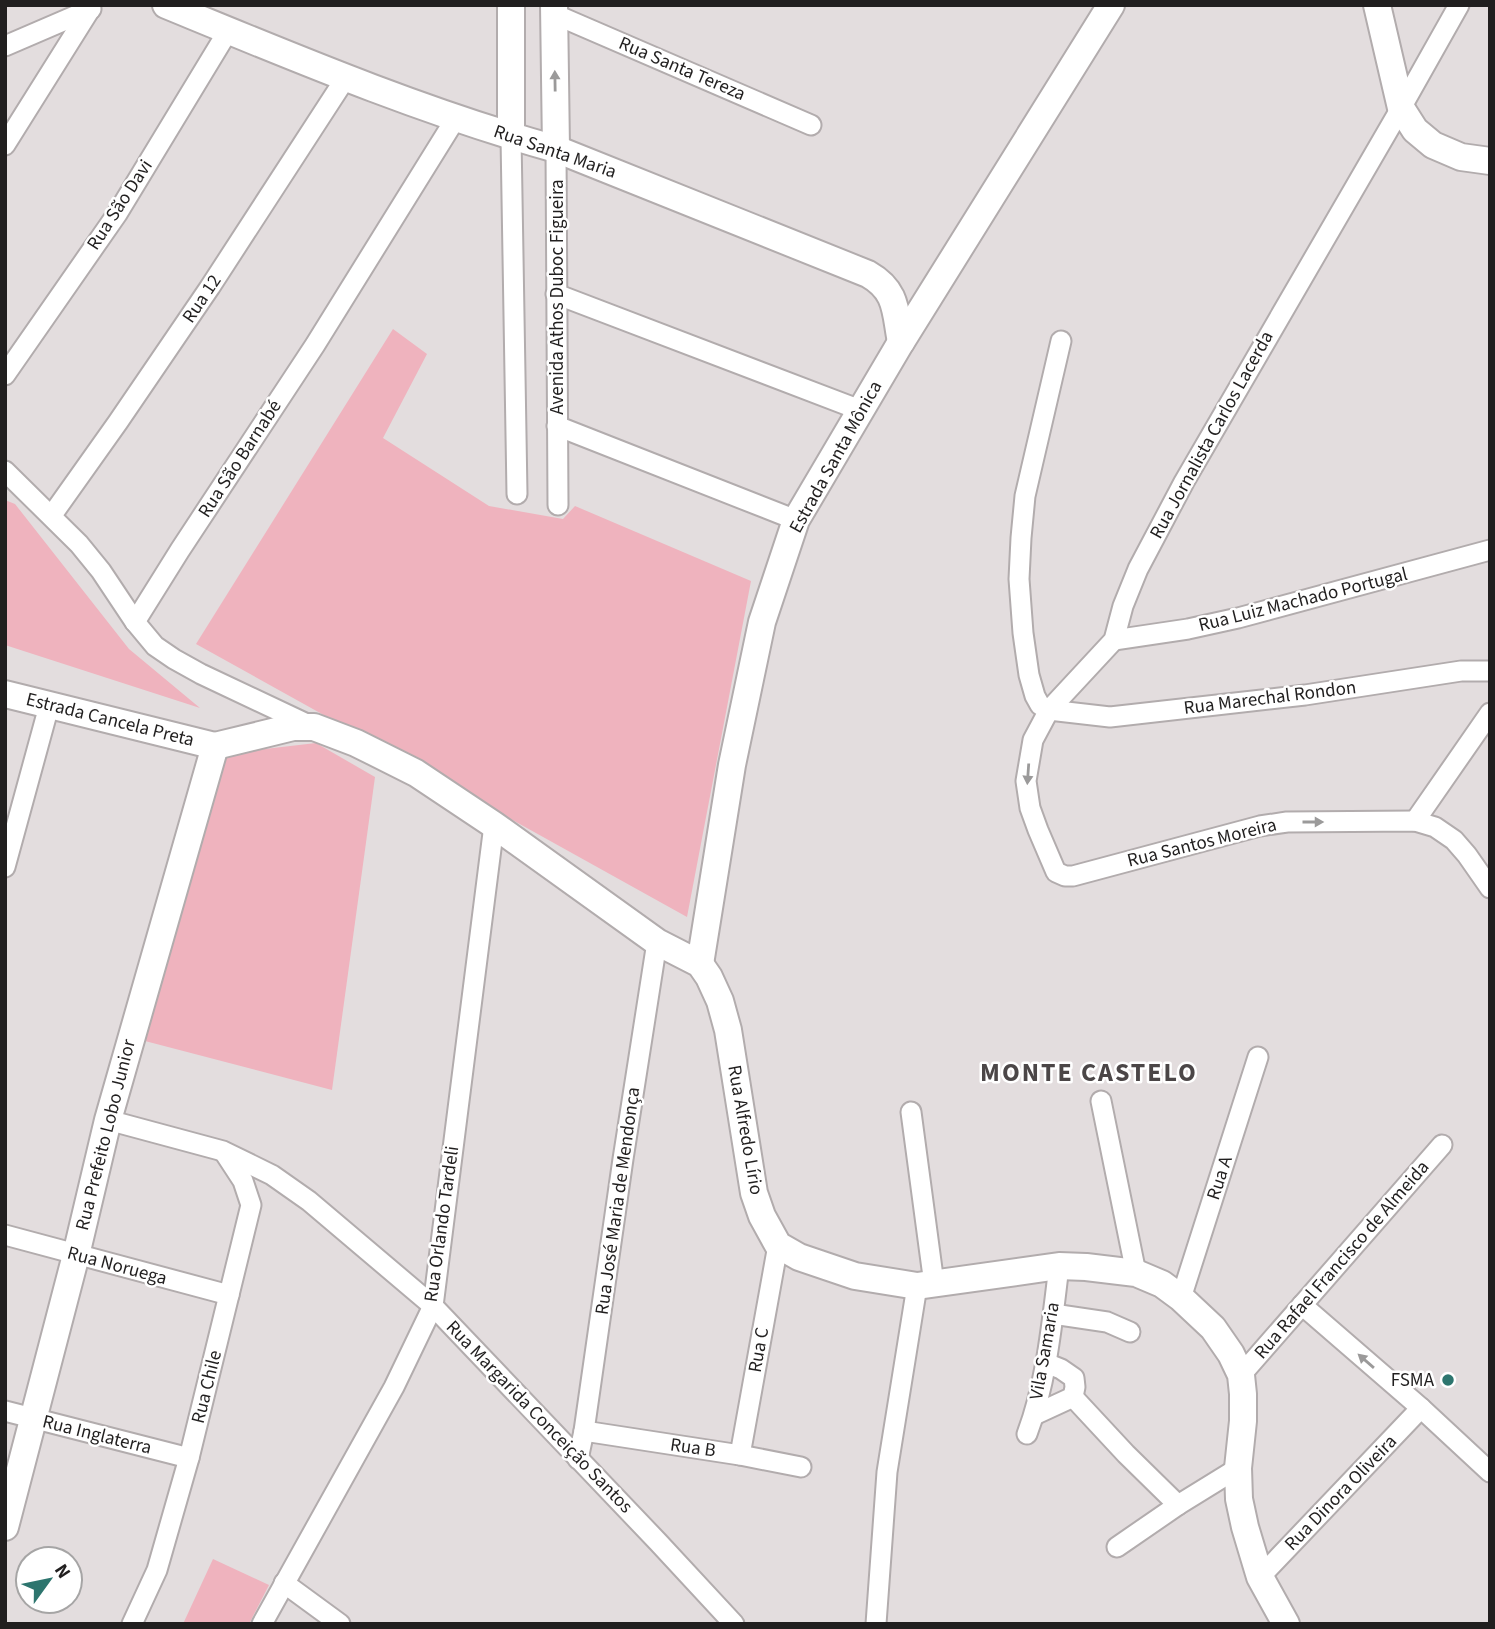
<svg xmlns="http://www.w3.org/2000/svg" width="1495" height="1629" font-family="'Source Sans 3',sans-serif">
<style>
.green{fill:#efb3be}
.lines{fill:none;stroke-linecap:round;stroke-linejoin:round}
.street-casing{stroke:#b2acad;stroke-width:23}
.secondary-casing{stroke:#b2acad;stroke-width:30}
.street{stroke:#fff;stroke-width:19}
.secondary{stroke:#fff;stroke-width:26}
.oneway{fill:#9b9a9a}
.poi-dot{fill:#2d756e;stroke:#fff;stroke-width:2.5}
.labels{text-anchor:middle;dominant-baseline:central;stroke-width:5;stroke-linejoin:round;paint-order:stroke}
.street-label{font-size:19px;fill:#211f1f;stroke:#fff}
.poi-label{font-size:19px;fill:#211f1f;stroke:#fff;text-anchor:end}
.district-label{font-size:26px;font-weight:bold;letter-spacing:2px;fill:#4b4647;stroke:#fff}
</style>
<rect width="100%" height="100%" fill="#e3ddde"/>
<!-- green -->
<g class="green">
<polygon points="393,329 427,354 383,438 489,506 563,519 575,506 751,581 687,917 196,644"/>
<polygon points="5,500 15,504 129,649 200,708 5,645"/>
<polygon points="316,743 375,777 332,1090 145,1041 222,754"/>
<polygon points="213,1559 269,1585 249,1624 183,1624"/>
</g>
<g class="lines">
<defs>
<g id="street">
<polyline points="1459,5 1401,108 1184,482 1138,569 1123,606 1114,640 1049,710 1033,740 1026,781 1030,808 1038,830 1056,872 1065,876 1073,876 1260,826 1287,822 1415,821 1435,827 1454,840 1467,855 1490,888"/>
<polyline points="554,14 811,125"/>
<polyline points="5,46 91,9"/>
<polyline points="511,137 517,494"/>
<polyline points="5,145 89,11"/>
<polyline points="556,149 558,505"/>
<polyline points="556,294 860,410"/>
<polyline points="1061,341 1025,496 1021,538 1019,579 1023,633 1029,675 1035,696 1040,705 1049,710 1110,717 1305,695 1461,671 1490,671"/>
<polyline points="5,375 117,214 228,31"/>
<polyline points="557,426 796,520"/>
<polyline points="5,471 79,544 101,571 135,622 155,646 174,659 201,674 309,725"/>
<polyline points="52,515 118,422 210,287 345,79"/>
<polyline points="135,622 180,550 315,345 456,118"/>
<polyline points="1114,640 1188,629 1238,618 1490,550"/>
<polyline points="1415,821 1490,713"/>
<polyline points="5,867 49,706"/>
<polyline points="1101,1101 1136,1273"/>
<polyline points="911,1112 934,1284"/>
<polyline points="108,1120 223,1151 272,1175 309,1201 433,1306 658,1542 734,1624"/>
<polyline points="5,1235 229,1295"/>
<polyline points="1181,1298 1258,1057"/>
<polyline points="1302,1305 1421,1408 1490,1472"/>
<polyline points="1053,1314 1107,1322 1130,1332"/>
<polyline points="1241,1375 1442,1145"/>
<polyline points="1073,1397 1126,1454 1178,1505"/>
<polyline points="5,1411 189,1458"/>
<polyline points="1034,1415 1073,1397 1075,1387 1074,1378 1061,1369 1046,1363"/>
<polyline points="584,1431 740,1455 801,1467"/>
<path d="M1027,1434c20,-53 25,-112 32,-168"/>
<polyline points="740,1455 778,1245"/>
<polyline points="578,1459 584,1431 623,1159 657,942"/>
<polyline points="1117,1547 1178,1505 1238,1468"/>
<polyline points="1260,1577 1421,1408"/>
<polyline points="284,1583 340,1624"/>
<polyline points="132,1624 157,1570 189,1458 251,1205 243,1181 224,1152"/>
<polyline points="262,1624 394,1387 433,1306 494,825"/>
<polyline points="876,1624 887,1472 917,1286"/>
</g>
<g id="secondary">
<path d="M166,5c129,53 257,107 390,144l312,125c30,17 27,38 33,68"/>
<polyline points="554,5 556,149"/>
<polyline points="1377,5 1401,108 1415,130 1433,145 1461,157 1490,161"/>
<polyline points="511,137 511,5"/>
<polyline points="5,694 215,746 293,727 314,727 356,743 416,773 494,825 657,942 700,964 709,977 720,1001 728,1030 754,1193 762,1216 778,1245 799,1257 855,1276 917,1286 1059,1266 1086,1267 1136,1273 1162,1284 1181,1298 1213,1328 1231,1354 1241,1375 1243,1394 1243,1421 1238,1468 1239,1499 1245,1527 1260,1577 1286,1624"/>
<polyline points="700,964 732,765 762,622 796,520 901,342 1111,5"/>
<polyline points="5,1527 76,1255 108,1120 215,746"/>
</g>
</defs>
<!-- street casing -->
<use href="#street" class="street-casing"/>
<!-- secondary casing -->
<use href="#secondary" class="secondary-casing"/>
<!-- street -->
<use href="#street" class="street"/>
<!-- secondary -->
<use href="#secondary" class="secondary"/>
</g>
<!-- one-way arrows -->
<defs><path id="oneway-solid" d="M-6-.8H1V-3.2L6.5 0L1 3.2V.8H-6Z" transform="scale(1.75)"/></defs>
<g class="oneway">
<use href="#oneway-solid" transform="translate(555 81) rotate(-91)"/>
<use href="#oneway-solid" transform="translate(1028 774) rotate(94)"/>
<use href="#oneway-solid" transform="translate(1313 822)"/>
<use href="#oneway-solid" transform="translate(1366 1361) rotate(-139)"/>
</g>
<!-- markers -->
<circle class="poi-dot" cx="1448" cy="1380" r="7"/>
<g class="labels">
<!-- street labels -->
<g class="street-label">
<text transform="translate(682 69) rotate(23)">Rua Santa Tereza</text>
<text transform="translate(555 152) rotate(19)">Rua Santa Maria</text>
<text transform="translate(120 205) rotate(-57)">Rua São Davi</text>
<text transform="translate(557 297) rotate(-90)">Avenida Athos Duboc Figueira</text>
<text transform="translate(202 299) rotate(-56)">Rua 12</text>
<text transform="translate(1212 435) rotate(-61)">Rua Jornalista Carlos Lacerda</text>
<text transform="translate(836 457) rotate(-61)">Estrada Santa Mônica</text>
<text transform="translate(240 459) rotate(-57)">Rua São Barnabé</text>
<text transform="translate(1303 600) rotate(-14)">Rua Luiz Machado Portugal</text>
<text transform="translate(1270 698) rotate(-7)">Rua Marechal Rondon</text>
<text transform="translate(110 720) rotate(14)">Estrada Cancela Preta</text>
<text transform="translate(1202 843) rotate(-14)">Rua Santos Moreira</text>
<text transform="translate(745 1130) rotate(80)">Rua Alfredo Lírio</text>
<text transform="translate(106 1135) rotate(-76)">Rua Prefeito Lobo Junior</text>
<text transform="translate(1220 1178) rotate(-72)">Rua A</text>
<text transform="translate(618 1201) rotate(-82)">Rua José Maria de Mendonça</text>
<text transform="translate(442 1224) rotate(-82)">Rua Orlando Tardeli</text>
<text transform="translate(1342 1260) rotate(-49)">Rua Rafael Francisco de Almeida</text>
<text transform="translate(117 1266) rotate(15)">Rua Noruega</text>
<text transform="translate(759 1350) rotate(-80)">Rua C</text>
<text transform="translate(1045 1351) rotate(-80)">Vila Samaria</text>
<text transform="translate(207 1387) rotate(-76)">Rua Chile</text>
<text transform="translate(539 1417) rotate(46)">Rua Margarida Conceição Santos</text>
<text transform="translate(97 1435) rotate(14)">Rua Inglaterra</text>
<text transform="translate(693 1448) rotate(8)">Rua B</text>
<text transform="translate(1341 1493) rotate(-46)">Rua Dinora Oliveira</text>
</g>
<!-- poi labels -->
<g class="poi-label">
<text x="1434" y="1380">FSMA</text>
</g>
<!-- district labels -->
<g class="district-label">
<text x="1089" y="1072">MONTE CASTELO</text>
</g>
</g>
<!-- border -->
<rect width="1495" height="1629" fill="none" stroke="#211f1f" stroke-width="14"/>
<!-- north arrow -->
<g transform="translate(49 1580) rotate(57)"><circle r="33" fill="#ffffff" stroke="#a6a5a5" stroke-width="2"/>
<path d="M0-5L12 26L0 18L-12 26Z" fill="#2d756e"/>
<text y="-10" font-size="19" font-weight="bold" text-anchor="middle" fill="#211f1f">N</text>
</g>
</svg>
